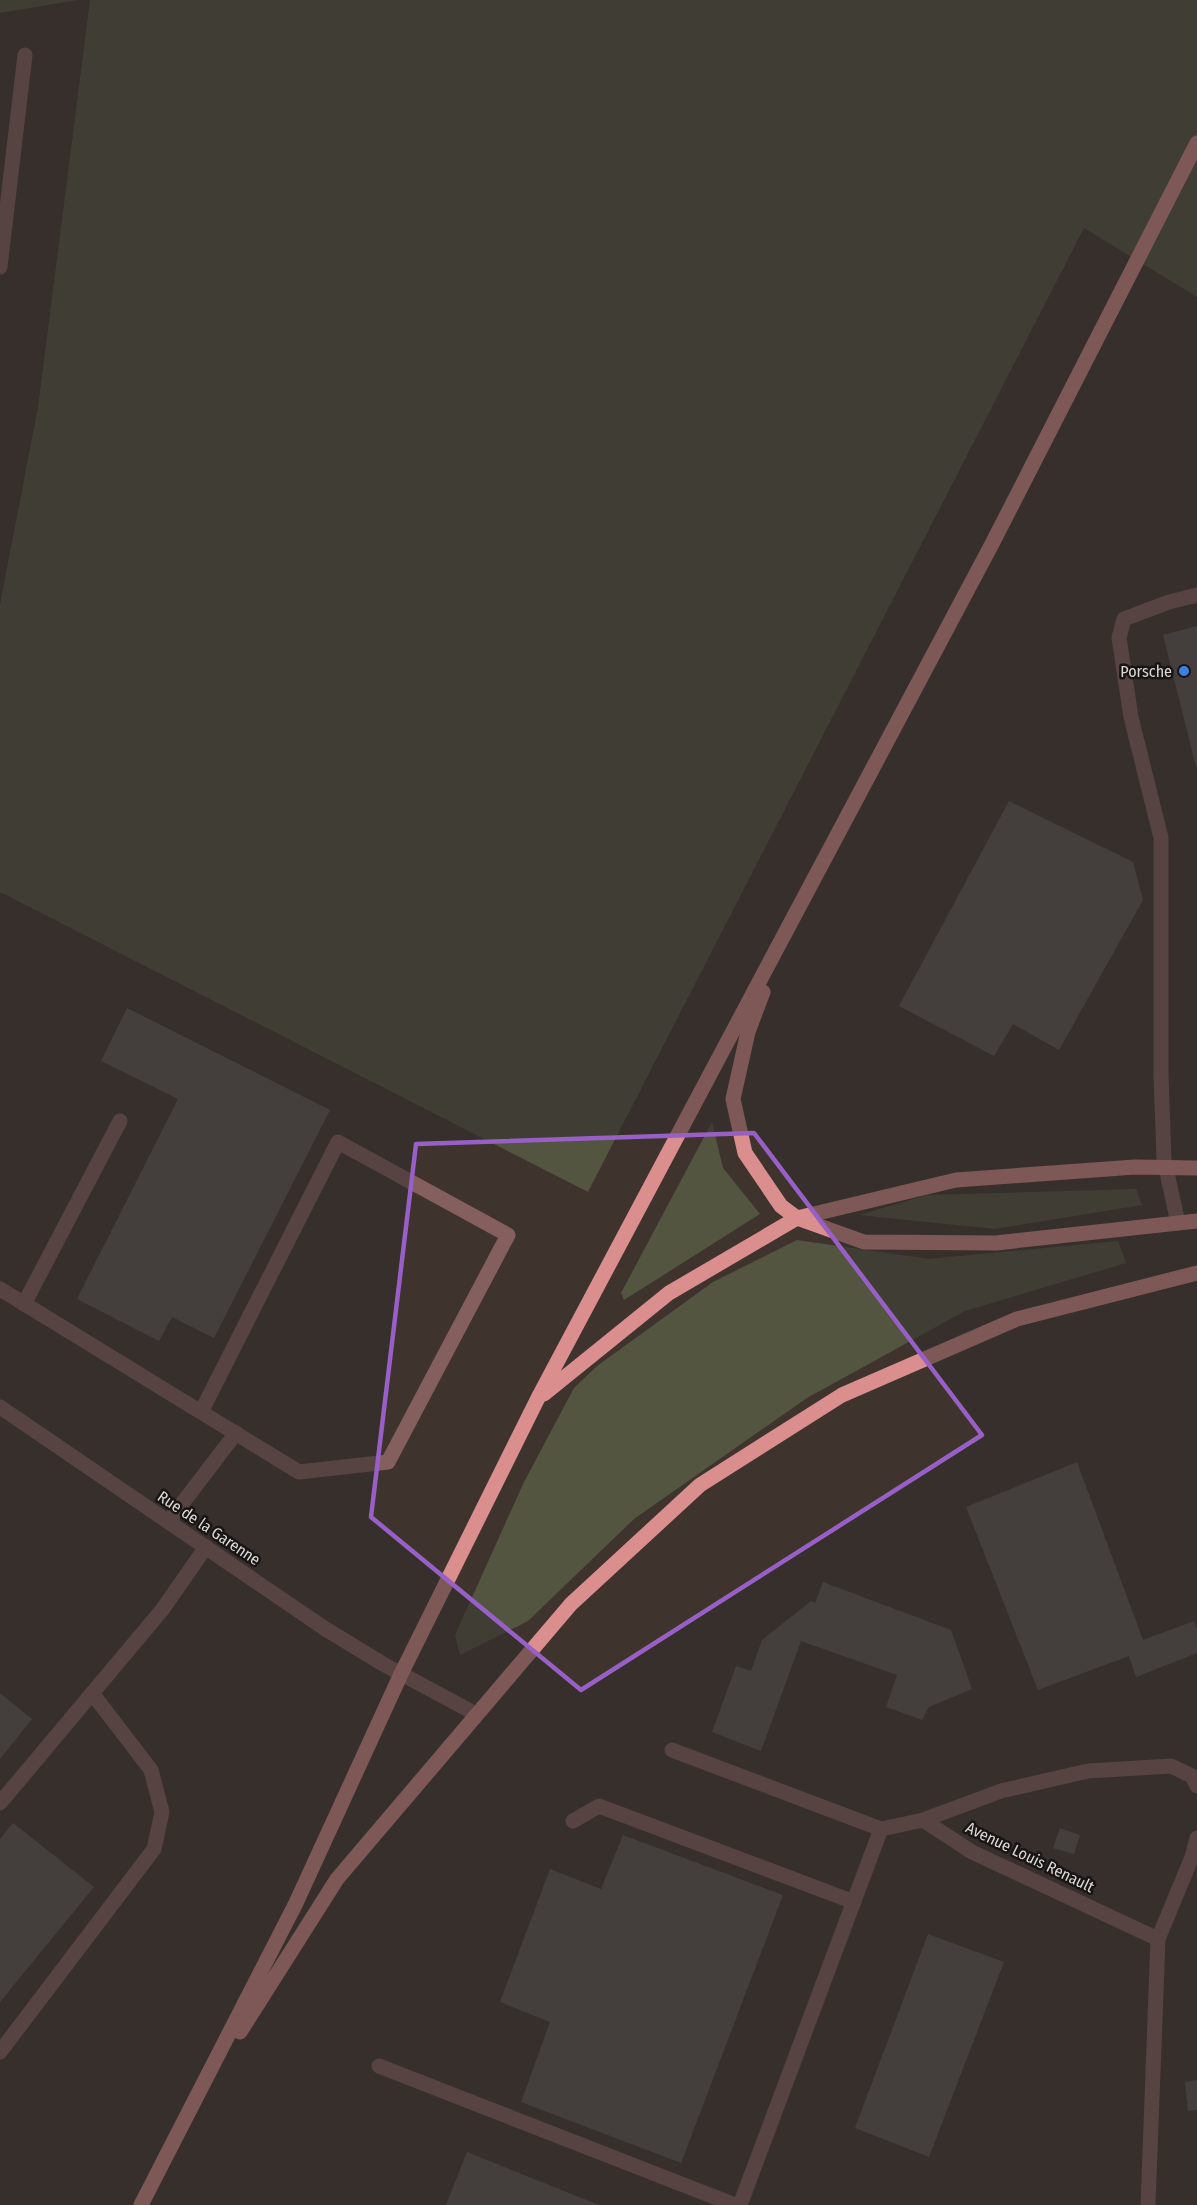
<svg xmlns="http://www.w3.org/2000/svg" width="1197" height="2205" font-family="'Fira Sans Condensed',sans-serif">
<style>
.built{fill:#3f332e}
.green{fill:#535540}
.building{fill:#5c5652}
.lines{fill:none;stroke-linecap:round;stroke-linejoin:round}
.minor{stroke:#855f5e;stroke-width:15}
.major{stroke:#db8e8e;stroke-width:15}
.marked{fill:none;stroke:#9860c6;stroke-width:4.5;stroke-linejoin:round}
.shop-dot{fill:#3f7fe0;stroke:#181514;stroke-width:2}
.labels{text-anchor:middle;dominant-baseline:central;stroke-width:5;stroke-linejoin:round;paint-order:stroke}
.poi-label{font-size:16px;fill:#ddd9d7;stroke:#181514;text-anchor:end}
.street-label{font-size:16px;fill:#ddd9d7;stroke:#181514}
</style>
<rect width="100%" height="100%" fill="#322c29"/>
<!-- built -->
<g class="built">
<polygon points="78,0 90,0 38,407 0,604 0,13"/>
<polygon points="1084,228 1197,297 1197,2205 0,2205 0,892 588,1192"/>
</g>
<!-- green -->
<g class="green">
<polygon points="0,0 78,0 0,13"/>
<polygon points="90,0 1197,0 1197,297 1084,228 588,1192 0,892 0,604 38,407"/>
<polygon points="712,1122 723,1168 760,1214 624,1300 621,1293"/>
<polygon points="1136,1189 1142,1205 995,1229 859,1215 927,1195"/>
<polygon points="797,1240 929,1259 1118,1241 1126,1263 965,1311 807,1398 634,1519 528,1621 460,1655 455,1635 524,1482 574,1388 597,1366 713,1282"/>
</g>
<!-- building -->
<g class="building">
<polygon points="1197,626 1197,766 1196,767 1163,635"/>
<polygon points="1009,801 1133,862 1143,900 1059,1050 1013,1024 994,1056 899,1006"/>
<polygon points="127,1008 330,1110 214,1338 172,1317 159,1341 77,1299 178,1099 101,1061"/>
<polygon points="1077,1462 1143,1640 1194,1621 1197,1629 1197,1653 1136,1677 1129,1656 1038,1690 966,1507"/>
<polygon points="823,1582 951,1630 972,1689 929,1707 922,1720 886,1707 897,1675 801,1641 761,1751 712,1732 736,1666 751,1671 762,1640 811,1601 815,1603"/>
<polygon points="0,1693 32,1719 0,1759"/>
<polygon points="13,1823 94,1887 0,2002 0,1839"/>
<polygon points="1060,1828 1080,1835 1074,1854 1053,1848"/>
<polygon points="623,1835 783,1895 681,2163 521,2102 550,2022 500,2002 550,1869 601,1889"/>
<polygon points="928,1934 1004,1962 929,2157 855,2128"/>
<polygon points="1197,2080 1197,2110 1188,2111 1185,2082"/>
<polygon points="467,2152 599,2205 446,2205"/>
</g>
<g class="lines">
<!-- minor -->
<g class="minor">
<polyline points="0,267 25,55"/>
<polyline points="1178,1223 1164,1159 1161,1074 1161,838 1131,717 1119,638 1124,619 1169,602 1197,595"/>
<polyline points="0,1289 299,1472 388,1462 508,1235 338,1142 201,1412"/>
<polyline points="24,1304 120,1121"/>
<polyline points="0,1407 324,1628 383,1664 476,1714"/>
<polyline points="168,1522 236,1433"/>
<polyline points="672,1750 881,1829"/>
<polyline points="0,1803 162,1610 206,1547"/>
<polyline points="573,1821 599,1806 854,1902"/>
<polyline points="1158,1939 972,1852 923,1820 1001,1791 1088,1771 1171,1766 1192,1776 1197,1786"/>
<polyline points="0,2052 154,1849 162,1812 151,1770 92,1693"/>
<polyline points="379,2066 735,2205"/>
<polyline points="740,2205 881,1829 923,1820"/>
<polyline points="1148,2205 1158,1939 1192,1857 1197,1838"/>
</g>
<!-- major -->
<g class="major">
<polyline points="763,992 748,1032 733,1099 745,1153 781,1206 797,1218 864,1242 996,1243 1197,1221"/>
<polyline points="544,1394 669,1293 797,1218 956,1180 1135,1167 1197,1168"/>
<polyline points="240,2032 337,1879 571,1604 700,1485 842,1395 1017,1319 1197,1273"/>
<polyline points="141,2205 296,1903 401,1674 538,1398 993,542 1197,143"/>
</g>
</g>
<!-- marked area -->
<path d="M0 0H1197V2205H0ZM754,1133l228,302 -401,255 -210,-173 45,-373z" fill="#322c29" fill-opacity=".55" fill-rule="evenodd"/>
<path class="marked" d="M754,1133l228,302 -401,255 -210,-173 45,-373z"/>
<!-- markers -->
<circle class="shop-dot" cx="1184" cy="671" r="6"/>
<g class="labels">
<!-- poi labels -->
<g class="poi-label">
<text x="1172" y="671">Porsche</text>
</g>
<!-- street labels -->
<g class="street-label">
<text transform="translate(209 1528) rotate(34)">Rue de la Garenne</text>
<text transform="translate(1030 1857) rotate(26)">Avenue Louis Renault</text>
</g>
</g>
</svg>
